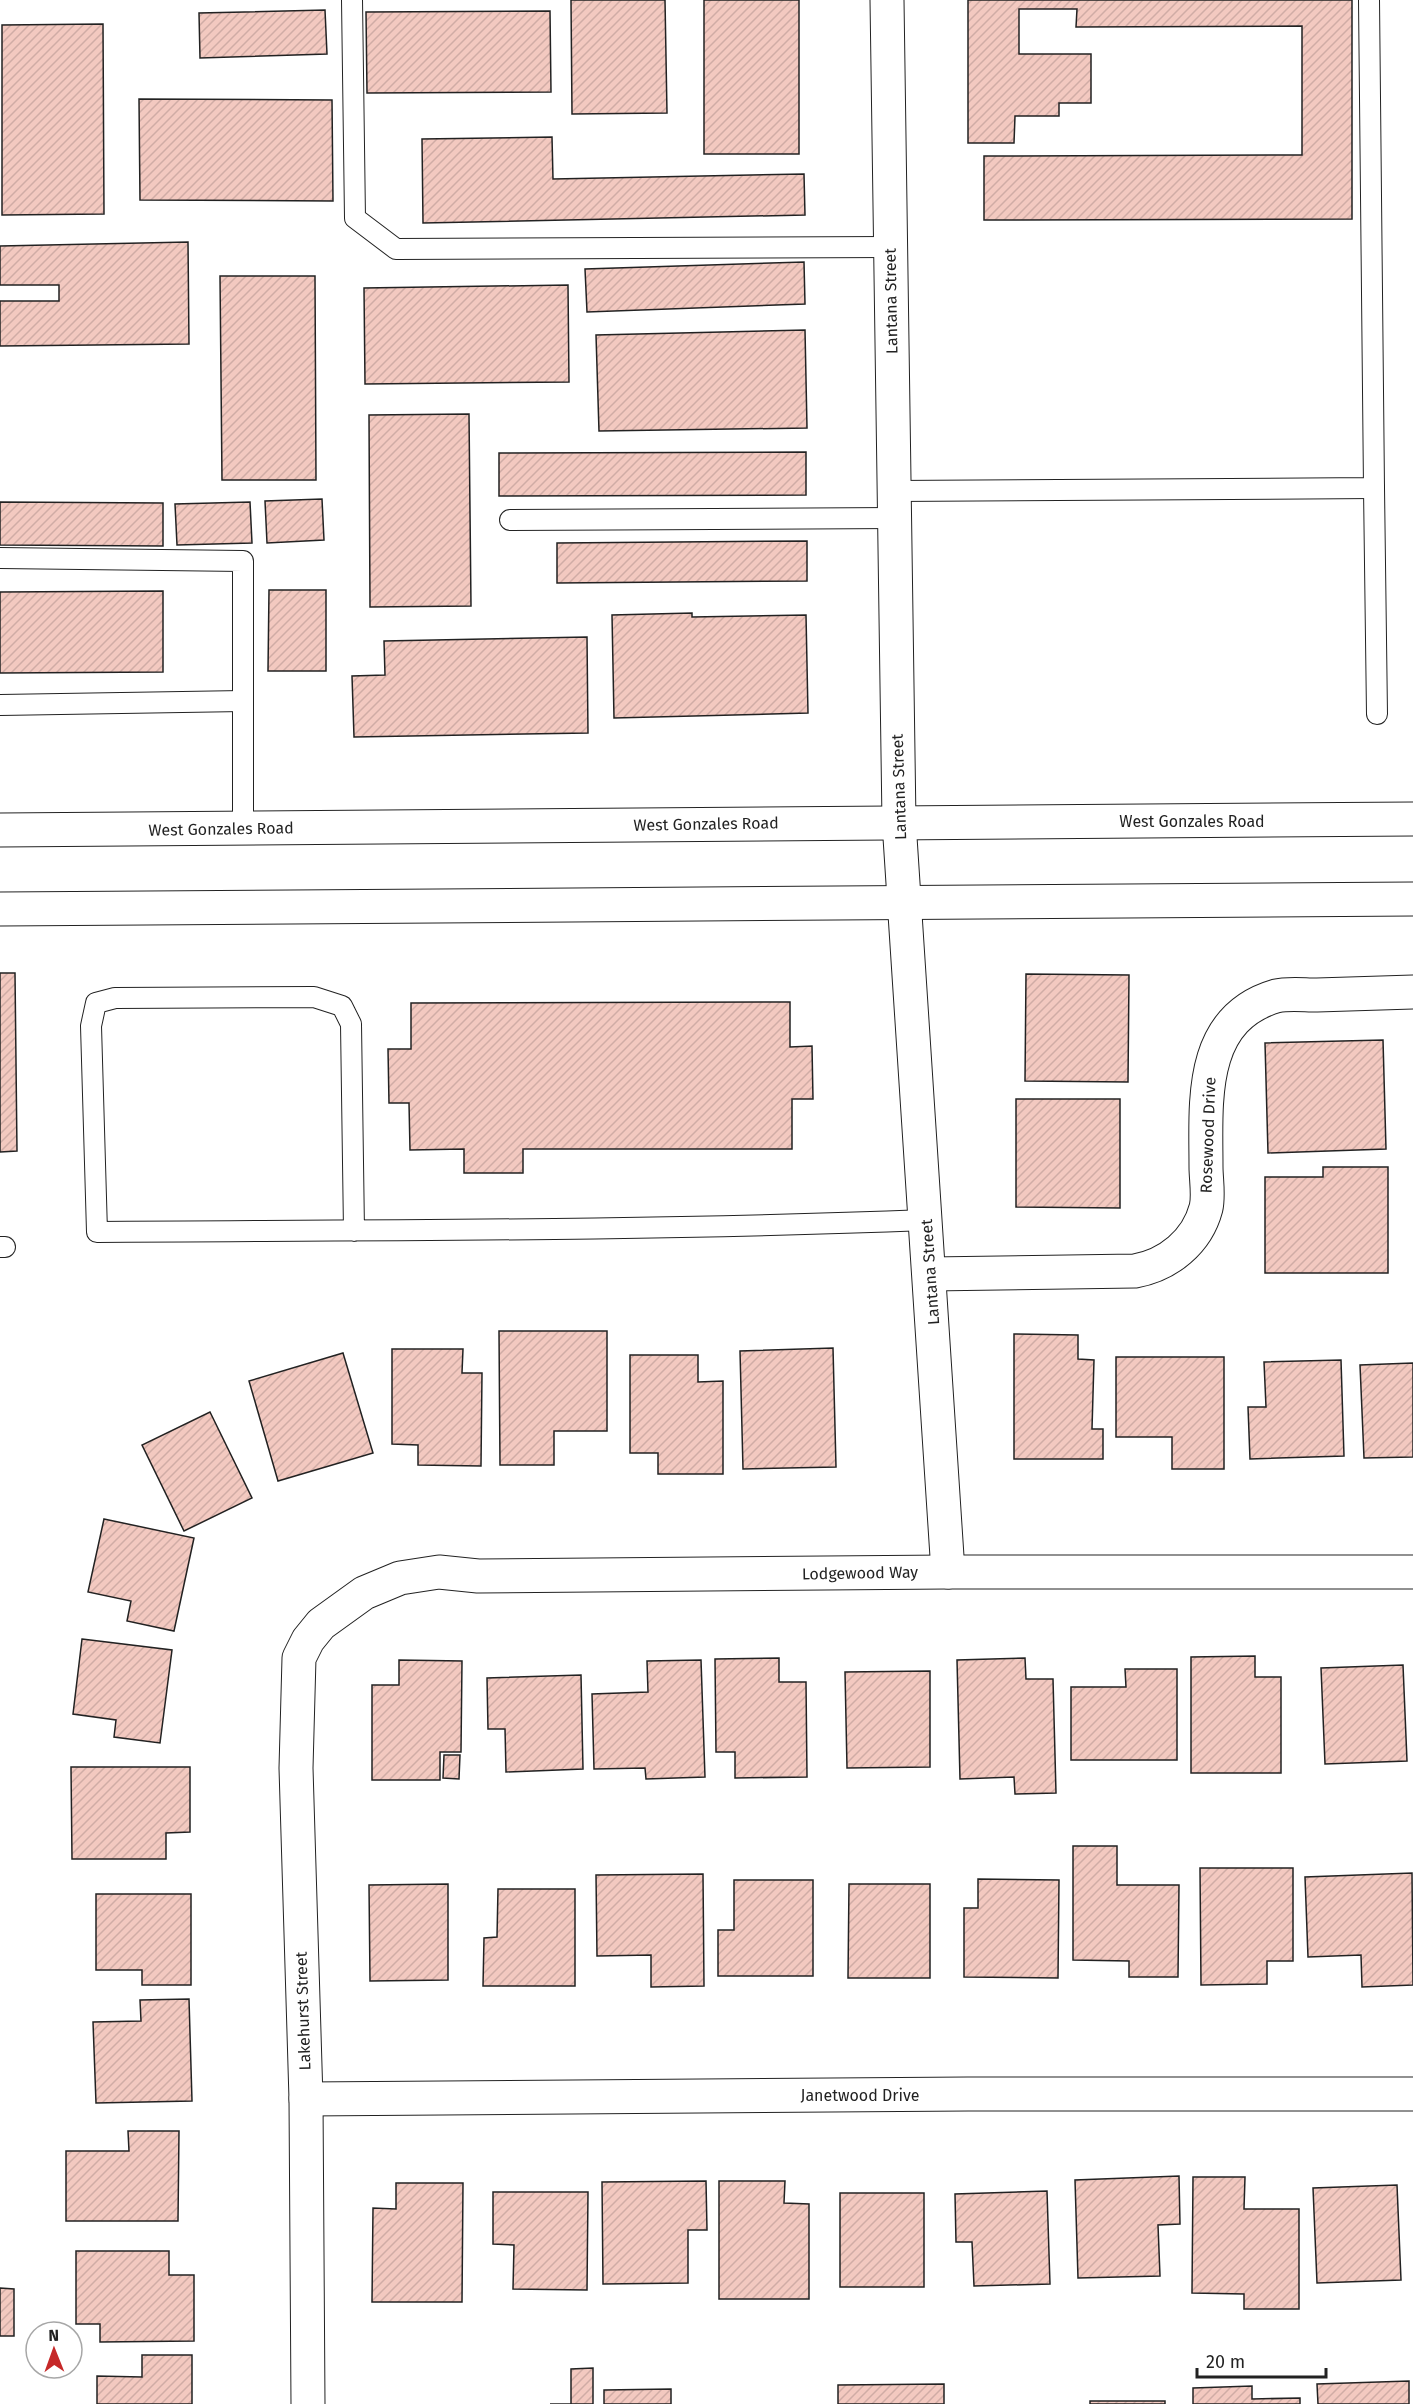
<svg xmlns="http://www.w3.org/2000/svg" width="1413" height="2404" font-family="'Fira Sans',sans-serif">
<style>
.building{fill:url(#building-hatch);stroke:#222;stroke-width:1.5}
.lines{fill:none;stroke-linecap:round;stroke-linejoin:round}
.lane-casing{stroke:#222;stroke-width:22}
.street-casing{stroke:#222;stroke-width:35}
.secondary-casing{stroke:#222;stroke-width:35}
.lane{stroke:#fff;stroke-width:20}
.street{stroke:#fff;stroke-width:33}
.secondary{stroke:#fff;stroke-width:33}
.labels{text-anchor:middle;dominant-baseline:central;stroke-width:4.5;stroke-linejoin:round;paint-order:stroke}
.street-label{font-size:16px;fill:#222;stroke:#fff}
</style>
<defs>
<pattern id="building-hatch" width="6" height="6" patternUnits="userSpaceOnUse" patternTransform="scale(1.5)"><rect width="6" height="6" fill="#f3c9c0"/><path d="M-1 1l2-2M0 6l6-6M5 7l2-2" fill="none" stroke="#d0aca5"/></pattern>
</defs>
<rect width="100%" height="100%" fill="#fff"/>
<!-- building -->
<g class="building">
<polygon points="571,0 665,0 667,113 572,114"/>
<rect x="704" y="0" width="95" height="154"/>
<polygon points="968,0 1352,0 1352,219 984,220 984,156 1302,155 1302,26 1076,27 1077,9 1019,9 1019,54 1091,54 1091,103 1059,103 1059,116 1015,116 1014,143 968,143"/>
<polygon points="325,10 327,54 200,58 199,13"/>
<polygon points="550,11 551,92 367,93 366,12"/>
<polygon points="103,24 104,214 2,215 2,25"/>
<polygon points="139,99 332,100 333,201 140,200"/>
<polygon points="552,137 553,179 804,174 805,215 423,223 422,139"/>
<polygon points="188,242 189,344 0,346 0,301 59,301 59,285 0,285 0,246"/>
<polygon points="804,262 805,304 587,312 585,269"/>
<polygon points="220,276 315,276 316,480 222,480"/>
<polygon points="568,285 569,382 365,384 364,288"/>
<polygon points="805,330 807,428 599,431 596,335"/>
<polygon points="469,414 471,606 370,607 369,415"/>
<polygon points="806,452 806,495 499,496 499,453"/>
<polygon points="322,499 324,540 267,543 265,501"/>
<polygon points="0,502 163,503 163,546 0,545"/>
<polygon points="250,502 252,543 177,545 175,504"/>
<polygon points="807,541 807,581 557,583 557,543"/>
<polygon points="269,590 326,590 326,671 268,671"/>
<polygon points="163,591 163,672 0,673 0,592"/>
<polygon points="692,613 692,617 806,615 808,713 614,718 612,615"/>
<polygon points="587,637 588,733 354,737 352,676 385,675 384,641"/>
<polygon points="0,973 15,973 17,1151 0,1152"/>
<polygon points="1026,974 1129,975 1128,1082 1025,1081"/>
<polygon points="790,1002 790,1047 812,1046 813,1099 792,1099 792,1149 523,1149 523,1173 464,1173 464,1149 410,1150 409,1103 389,1103 388,1049 411,1049 411,1003"/>
<polygon points="1383,1040 1386,1149 1268,1153 1265,1043"/>
<polygon points="1016,1099 1120,1099 1120,1208 1016,1207"/>
<polygon points="1323,1167 1388,1167 1388,1273 1265,1273 1265,1177 1323,1177"/>
<polygon points="499,1331 607,1331 607,1431 554,1431 554,1465 500,1465"/>
<polygon points="1014,1334 1078,1335 1078,1359 1094,1360 1092,1429 1103,1429 1103,1459 1014,1459"/>
<polygon points="833,1348 836,1467 743,1469 740,1351"/>
<polygon points="392,1349 463,1349 462,1373 482,1373 481,1466 418,1465 418,1445 392,1444"/>
<polygon points="343,1353 373,1453 278,1481 249,1381"/>
<polygon points="630,1355 698,1355 698,1382 723,1381 723,1474 658,1474 658,1453 630,1453"/>
<polygon points="1116,1357 1224,1357 1224,1469 1172,1469 1172,1437 1116,1437"/>
<polygon points="1341,1360 1344,1456 1250,1459 1248,1407 1266,1407 1264,1362"/>
<polygon points="1413,1363 1413,1457 1364,1458 1360,1365"/>
<polygon points="210,1412 252,1498 184,1531 142,1445"/>
<polygon points="104,1519 194,1538 174,1631 127,1621 131,1601 88,1592"/>
<polygon points="82,1639 172,1650 160,1743 114,1737 116,1720 73,1714"/>
<polygon points="1255,1656 1255,1677 1281,1677 1281,1773 1191,1773 1191,1657"/>
<polygon points="779,1658 779,1682 806,1682 807,1777 735,1778 735,1752 716,1752 715,1659"/>
<polygon points="1025,1658 1026,1679 1053,1679 1056,1793 1015,1794 1014,1777 960,1779 957,1660"/>
<polygon points="399,1660 462,1661 461,1752 440,1752 440,1780 372,1780 372,1685 399,1685"/>
<polygon points="701,1660 705,1777 646,1779 645,1768 594,1769 592,1694 648,1692 647,1661"/>
<polygon points="1403,1665 1407,1761 1325,1764 1321,1668"/>
<polygon points="1125,1669 1177,1669 1177,1760 1071,1760 1071,1687 1126,1687"/>
<polygon points="930,1671 930,1767 847,1768 845,1672"/>
<polygon points="581,1675 583,1769 506,1772 505,1729 488,1729 487,1678"/>
<polygon points="444,1755 460,1755 459,1779 443,1778"/>
<polygon points="71,1767 190,1767 190,1832 166,1833 166,1859 72,1859"/>
<polygon points="1073,1846 1117,1846 1117,1885 1179,1885 1178,1977 1129,1977 1129,1961 1073,1960"/>
<polygon points="1200,1868 1293,1868 1293,1961 1267,1961 1267,1984 1201,1985"/>
<polygon points="1412,1873 1413,1985 1362,1987 1361,1955 1308,1957 1305,1877"/>
<polygon points="703,1874 704,1986 651,1987 651,1955 597,1956 596,1875"/>
<polygon points="978,1879 1059,1880 1058,1978 964,1977 964,1908 978,1908"/>
<polygon points="734,1880 813,1880 813,1976 718,1976 718,1930 734,1930"/>
<polygon points="448,1884 448,1980 370,1981 369,1885"/>
<polygon points="849,1884 930,1884 930,1978 848,1978"/>
<polygon points="498,1889 575,1889 575,1986 483,1986 484,1938 497,1937"/>
<polygon points="96,1894 191,1894 191,1985 142,1985 142,1970 96,1970"/>
<polygon points="189,1999 192,2101 96,2103 93,2022 141,2021 140,2000"/>
<polygon points="128,2131 179,2131 178,2221 66,2221 66,2151 129,2151"/>
<polygon points="1179,2176 1180,2224 1158,2225 1160,2276 1078,2278 1075,2180"/>
<polygon points="1193,2177 1245,2177 1244,2209 1299,2209 1299,2309 1244,2309 1244,2294 1192,2293"/>
<polygon points="706,2181 707,2230 688,2230 688,2283 603,2284 602,2182"/>
<polygon points="719,2181 785,2181 784,2203 809,2204 809,2299 719,2299"/>
<polygon points="396,2183 463,2183 462,2302 372,2302 373,2208 396,2209"/>
<polygon points="1397,2185 1401,2280 1317,2283 1313,2188"/>
<polygon points="1047,2191 1050,2284 974,2286 972,2242 956,2242 955,2194"/>
<polygon points="493,2192 588,2192 587,2290 513,2289 514,2245 493,2244"/>
<rect x="840" y="2193" width="84" height="94"/>
<polygon points="76,2251 169,2251 169,2275 194,2275 194,2341 100,2342 100,2324 76,2324"/>
<polygon points="0,2288 14,2289 14,2336 0,2336"/>
<polygon points="142,2355 192,2355 192,2404 97,2404 97,2376 142,2377"/>
<polygon points="593,2368 593,2404 550,2404 571,2404 571,2369"/>
<polygon points="1409,2381 1409,2404 1318,2404 1317,2384"/>
<polygon points="944,2384 944,2404 838,2404 838,2385"/>
<polygon points="1252,2386 1252,2399 1300,2398 1300,2404 1193,2404 1193,2388"/>
<polygon points="671,2389 671,2404 604,2404 604,2390"/>
<rect x="1090" y="2401" width="75" height="3"/>
</g>
<g class="lines">
<defs>
<g id="lane">
<polyline points="352,0 355,218 396,249 890,247"/>
<polyline points="1374,488 1377,714"/>
<polyline points="894,491 1374,488 1369,0"/>
<polyline points="510,520 895,518"/>
<polyline points="0,558 243,561 243,828"/>
<polyline points="0,705 243,701"/>
<path d="M354,1231l-3,-207 -9,-18 -28,-9 -199,1 -19,5 -5,23 6,206c277,-2 553,-1 829,-12"/>
<polyline points="0,1247 5,1247"/>
</g>
<g id="street">
<polyline points="887,0 899,822 948,1572"/>
<path d="M930,1274l205,-3c33,-6 62,-29 71,-63 3,-12 0,-29 0,-41 0,-65 -8,-148 70,-171 12,-3 28,-1 41,-1 32,-1 64,-2 96,-3"/>
<polyline points="306,2099 968,2094 1413,2094"/>
<polyline points="308,2404 306,2099 296,1768 299,1658 308,1640 321,1624 364,1593 400,1578 439,1572 478,1576 948,1572 1413,1572"/>
</g>
<g id="secondary">
<polyline points="0,830 1413,819"/>
<polyline points="0,909 1413,899"/>
</g>
</defs>
<!-- lane casing -->
<use href="#lane" class="lane-casing"/>
<!-- street casing -->
<use href="#street" class="street-casing"/>
<!-- secondary casing -->
<use href="#secondary" class="secondary-casing"/>
<!-- lane -->
<use href="#lane" class="lane"/>
<!-- street -->
<use href="#street" class="street"/>
<!-- secondary -->
<use href="#secondary" class="secondary"/>
</g>
<g class="labels">
<!-- street labels -->
<g class="street-label">
<text transform="translate(891 301) rotate(-91)">Lantana Street</text>
<text transform="translate(899 787) rotate(-92)">Lantana Street</text>
<text x="1192" y="821">West Gonzales Road</text>
<text transform="translate(706 824) rotate(-1)">West Gonzales Road</text>
<text transform="translate(221 829) rotate(-1)">West Gonzales Road</text>
<text transform="translate(1208 1135) rotate(-88)">Rosewood Drive</text>
<text transform="translate(930 1272) rotate(-94)">Lantana Street</text>
<text transform="translate(860 1573) rotate(-1)">Lodgewood Way</text>
<text transform="translate(303 2011) rotate(-92)">Lakehurst Street</text>
<text x="860" y="2095">Janetwood Drive</text>
</g>
</g>
<!-- north arrow -->
<g transform="translate(54 2350) rotate(359)"><circle r="28" fill="#ffffff" stroke="#a7a7a7" stroke-width="1.5"/>
<path d="M0-4.5L10 22L0 15L-10 22Z" fill="#c62828"/>
<text y="-9" font-size="16" font-weight="bold" text-anchor="middle" fill="#222222">N</text>
</g>
<!-- scale -->
<path d="M1197 2368v9h129v-9" fill="none" stroke="#222222" stroke-width="3"/>
<text x="1206" y="2368" font-size="18" fill="#222222" stroke="#ffffff" stroke-width="4.5" paint-order="stroke">20 m</text>
</svg>
